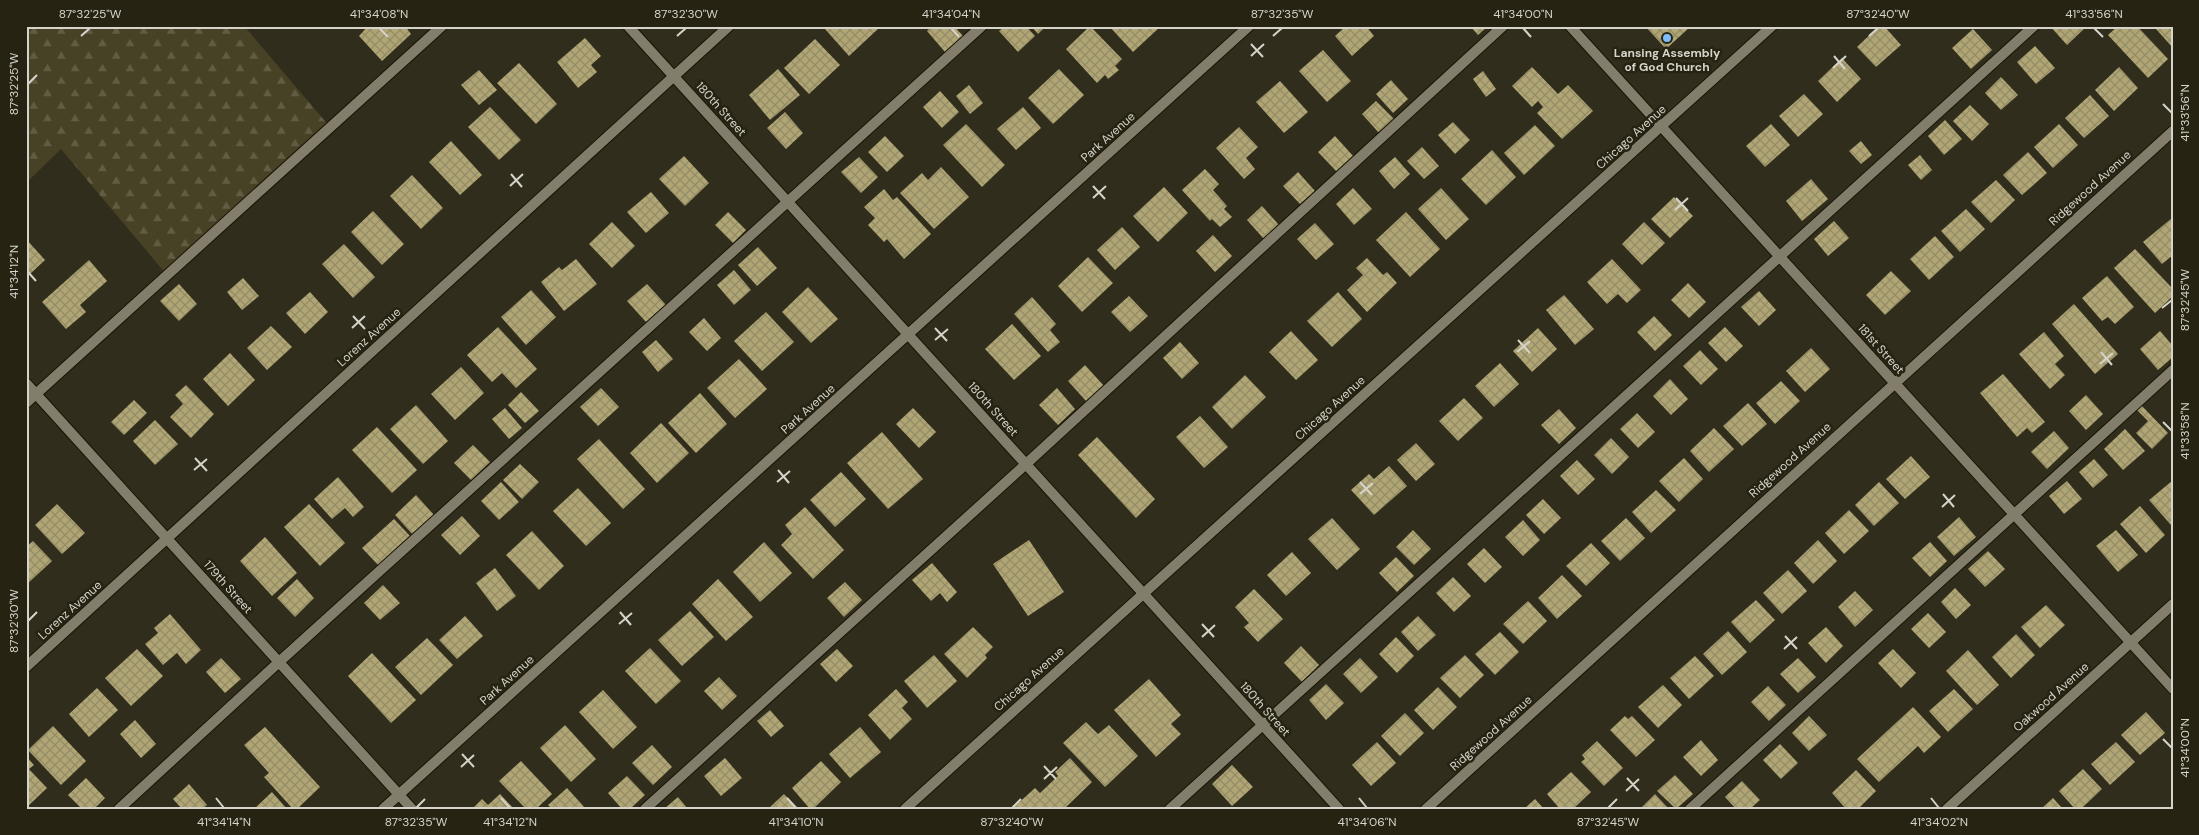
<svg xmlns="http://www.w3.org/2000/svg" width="2199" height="835" font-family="'DM Sans',sans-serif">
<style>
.forest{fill:url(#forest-firs)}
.building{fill:url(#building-cross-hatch)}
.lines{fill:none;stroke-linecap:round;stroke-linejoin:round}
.lane-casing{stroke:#181506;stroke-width:12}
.street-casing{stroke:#181506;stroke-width:12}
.lane{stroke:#827e6b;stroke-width:10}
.street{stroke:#827e6b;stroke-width:10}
.ticks{fill:none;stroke:#d6d4ca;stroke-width:2}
.poi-dot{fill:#7dbef9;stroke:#262313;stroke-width:2}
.labels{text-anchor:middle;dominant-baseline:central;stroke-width:5;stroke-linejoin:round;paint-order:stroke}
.poi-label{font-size:12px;font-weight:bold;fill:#d6d4ca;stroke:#262313}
.street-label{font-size:12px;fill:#d6d4ca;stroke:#262313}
.neatline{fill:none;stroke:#d6d4ca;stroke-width:2}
.ticks-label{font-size:12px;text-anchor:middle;fill:#d6d4ca}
</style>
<defs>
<pattern id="forest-firs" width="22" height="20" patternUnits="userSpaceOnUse" patternTransform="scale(1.25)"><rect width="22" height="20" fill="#474125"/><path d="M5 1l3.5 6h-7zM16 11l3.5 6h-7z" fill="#615c43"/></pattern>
<pattern id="building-cross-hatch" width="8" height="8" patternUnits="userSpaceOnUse" patternTransform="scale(1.25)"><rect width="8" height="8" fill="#b0a574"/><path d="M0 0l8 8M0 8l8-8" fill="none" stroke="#948c66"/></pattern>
</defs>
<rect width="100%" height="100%" fill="#302d1c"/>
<!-- forest -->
<polygon class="forest" points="26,26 244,26 330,127 167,275 61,149 26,183"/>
<!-- building -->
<g class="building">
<polygon points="368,26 405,26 411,34 382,61 359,36"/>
<polygon points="828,26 879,26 880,27 849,56 825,29"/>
<polygon points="932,26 954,26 963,36 945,52 927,31"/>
<polygon points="1005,26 1026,26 1035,36 1018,52 999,31"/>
<polygon points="1031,26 1046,26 1038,34"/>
<polygon points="1090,26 1122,59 1115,66 1119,70 1108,79 1105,75 1097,83 1066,49"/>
<polygon points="1109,26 1161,26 1133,52"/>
<polygon points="1346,26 1366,26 1374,36 1352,56 1335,36"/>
<polygon points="1470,26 1488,26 1478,35"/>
<polygon points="1645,26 1691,26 1666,49"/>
<polygon points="1879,26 1884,26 1901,45 1876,67 1857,47"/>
<polygon points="2050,26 2087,26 2067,45"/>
<polygon points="2118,26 2137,26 2168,59 2148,78 2108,35"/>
<polygon points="2159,26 2173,26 2173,48 2156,29"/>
<polygon points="1973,29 1992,50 1971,69 1952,48"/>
<polygon points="585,38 601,56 591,65 597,72 578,88 557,62"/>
<polygon points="815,39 840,65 809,94 784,68"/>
<polygon points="2035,46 2055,68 2036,84 2017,62"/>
<polygon points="1323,50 1351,81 1327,102 1299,71"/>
<polygon points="1842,58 1861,79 1837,102 1818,81"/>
<polygon points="519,63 557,104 536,124 497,83"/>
<polygon points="1532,67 1558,94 1568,85 1593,111 1562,139 1537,113 1543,107 1538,101 1532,107 1512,86"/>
<polygon points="2119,67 2138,88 2114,111 2095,90"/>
<polygon points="778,69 800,95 770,120 749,95"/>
<polygon points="1059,69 1084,95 1053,124 1028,98"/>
<polygon points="479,70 497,90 479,105 461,85"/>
<polygon points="1483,71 1496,89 1486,97 1473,79"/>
<polygon points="2001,77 2018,95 2001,110 1985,93"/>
<polygon points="1391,80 1408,99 1393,113 1376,94"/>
<polygon points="1280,81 1308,112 1284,133 1256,102"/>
<polygon points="969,85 983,103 970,114 956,96"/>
<polygon points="940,91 959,112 942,128 923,107"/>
<polygon points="1804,94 1823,114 1798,137 1779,116"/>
<polygon points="2090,95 2109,116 2084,138 2065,118"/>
<polygon points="1376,101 1394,119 1379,133 1362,114"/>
<polygon points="1970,105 1989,124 1972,141 1953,121"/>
<polygon points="490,107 521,140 499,160 468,127"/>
<polygon points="1023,107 1041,128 1016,150 997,129"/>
<polygon points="785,112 803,133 786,149 767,128"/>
<polygon points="1945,120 1962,139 1944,155 1928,136"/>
<polygon points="1453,122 1470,140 1455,154 1438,135"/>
<polygon points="966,124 1005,165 982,187 943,145"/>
<polygon points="1771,124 1790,145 1765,167 1746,146"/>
<polygon points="2059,124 2078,145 2053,168 2034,147"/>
<polygon points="1535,125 1555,146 1524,175 1504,153"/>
<polygon points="1239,127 1258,147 1246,158 1255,169 1244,179 1216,148"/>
<polygon points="885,136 904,156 887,172 868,152"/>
<polygon points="1335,136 1354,157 1337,172 1318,152"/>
<polygon points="451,141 482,175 460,195 429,162"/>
<polygon points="1861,141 1872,155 1861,164 1849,151"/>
<polygon points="1422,147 1439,166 1424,179 1407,161"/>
<polygon points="1492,150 1516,177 1486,205 1461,179"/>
<polygon points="2028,152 2047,173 2022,195 2003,175"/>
<polygon points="1920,155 1932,170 1921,180 1908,165"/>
<polygon points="684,156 709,183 685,206 659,179"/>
<polygon points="859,157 878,177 861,193 841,172"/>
<polygon points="1395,157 1410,174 1394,189 1379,171"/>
<polygon points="941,167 969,197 934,229 900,193 922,173 928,180"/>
<polygon points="1205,169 1219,184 1213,190 1227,206 1224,209 1232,217 1220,227 1212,219 1210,221 1182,190"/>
<polygon points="1298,172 1315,191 1300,204 1283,186"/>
<polygon points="412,175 443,208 421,229 390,196"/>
<polygon points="1811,179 1828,199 1802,221 1786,201"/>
<polygon points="1996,180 2015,200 1991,223 1971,202"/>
<polygon points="1164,187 1188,213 1158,242 1133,216"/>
<polygon points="1353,188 1372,209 1354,225 1336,204"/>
<polygon points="1441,188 1469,219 1446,240 1418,209"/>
<polygon points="884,189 893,200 897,197 931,234 904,259 887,239 884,242 868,225 875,218 864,207"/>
<polygon points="651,192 669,213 646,233 627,212"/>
<polygon points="1674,197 1693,216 1670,238 1651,219"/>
<polygon points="1262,206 1279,225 1264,239 1247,220"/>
<polygon points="1966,209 1985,229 1960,252 1941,231"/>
<polygon points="373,211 404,244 382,265 351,232"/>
<polygon points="728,212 746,230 733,243 715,225"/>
<polygon points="1406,212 1440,249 1410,277 1376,240"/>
<polygon points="2172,218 2173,255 2162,264 2143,242"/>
<polygon points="1834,221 1849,238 1828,256 1814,239"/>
<polygon points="612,222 635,246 612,268 589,244"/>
<polygon points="1644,222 1665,243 1642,265 1622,244"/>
<polygon points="1315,223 1334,244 1316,260 1297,239"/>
<polygon points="1122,227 1140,247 1115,270 1097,250"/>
<polygon points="1213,235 1232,256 1215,272 1196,251"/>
<polygon points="1935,236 1954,257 1929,280 1910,259"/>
<polygon points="26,239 45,260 30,274 26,270"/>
<polygon points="344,244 375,277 353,298 322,264"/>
<polygon points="758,247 777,268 757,286 738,265"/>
<polygon points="2135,249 2173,289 2173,296 2155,313 2114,268"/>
<polygon points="1088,257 1113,283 1082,312 1058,286"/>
<polygon points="1367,258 1383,275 1387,272 1397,283 1367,312 1347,290 1363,275 1356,268"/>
<polygon points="576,259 597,284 564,311 541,282 559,267 562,270"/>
<polygon points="1612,259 1641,290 1627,303 1618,294 1607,304 1587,282"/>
<polygon points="89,260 107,281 80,305 86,312 66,329 42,302"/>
<polygon points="734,270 751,290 734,305 717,285"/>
<polygon points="1891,271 1911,291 1885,315 1866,295"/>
<polygon points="2107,276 2134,307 2115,324 2108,317 2102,321 2082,298"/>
<polygon points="243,278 259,296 242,310 227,292"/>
<polygon points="1688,283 1706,302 1689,318 1671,300"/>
<polygon points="179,284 197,304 179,321 160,301"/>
<polygon points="647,284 666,305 646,322 627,301"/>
<polygon points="808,287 838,319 811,343 782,312"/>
<polygon points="531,290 556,317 526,345 501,317"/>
<polygon points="1759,291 1776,310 1759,326 1741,307"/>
<polygon points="310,292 328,312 305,334 286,313"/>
<polygon points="1338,292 1362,319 1332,347 1307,321"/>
<polygon points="1564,295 1594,329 1575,345 1546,310"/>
<polygon points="1129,296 1148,316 1130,332 1111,312"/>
<polygon points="1032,297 1056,324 1050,330 1060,342 1048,352 1014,314"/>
<polygon points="2074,304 2118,354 2095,374 2052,324"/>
<polygon points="766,312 794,342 762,371 734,341"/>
<polygon points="1654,316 1672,335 1655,351 1637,332"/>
<polygon points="704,318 721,338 707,351 689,332"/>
<polygon points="1012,324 1041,356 1014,380 985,349"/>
<polygon points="271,326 292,347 267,370 247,348"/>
<polygon points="498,327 537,369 516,388 502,373 492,382 467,355"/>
<polygon points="1725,327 1743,346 1726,362 1708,343"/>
<polygon points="1538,328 1557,349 1532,372 1513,351"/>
<polygon points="1291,331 1318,360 1296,380 1269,352"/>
<polygon points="2160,331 2173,346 2173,357 2158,370 2140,349"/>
<polygon points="2044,332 2064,356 2055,364 2065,375 2050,389 2019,354"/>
<polygon points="656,340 673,359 658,372 642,352"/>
<polygon points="1180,342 1199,363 1182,379 1163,358"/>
<polygon points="1811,348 1830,369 1805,392 1786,371"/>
<polygon points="1700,350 1718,369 1701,385 1683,366"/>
<polygon points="230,353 255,380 228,406 203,379"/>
<polygon points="739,359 767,389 735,418 707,388"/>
<polygon points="1500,363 1519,384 1494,407 1475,386"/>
<polygon points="1085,365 1104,386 1086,401 1068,381"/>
<polygon points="461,367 484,393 455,420 431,394"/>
<polygon points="2003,374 2045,422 2032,433 2027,428 2017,437 1980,393"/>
<polygon points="1245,375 1266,397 1232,429 1212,407"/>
<polygon points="1670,379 1688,399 1671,415 1653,396"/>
<polygon points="1781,381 1800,401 1775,424 1756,403"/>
<polygon points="186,385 214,414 191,438 170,417 183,404 175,395"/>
<polygon points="601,388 619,407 598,426 580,407"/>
<polygon points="1057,388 1075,409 1058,425 1039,405"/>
<polygon points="521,392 539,411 525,423 508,405"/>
<polygon points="700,393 727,424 696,453 668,423"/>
<polygon points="2086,395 2103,414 2086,430 2069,411"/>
<polygon points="1464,398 1483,418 1458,441 1439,421"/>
<polygon points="134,400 147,413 124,435 111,422"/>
<polygon points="1748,403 1767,424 1742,446 1723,426"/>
<polygon points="416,405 448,441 423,464 390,429"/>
<polygon points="2141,405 2168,433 2152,449 2136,433 2148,421 2137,410"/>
<polygon points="505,408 522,428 509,439 492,419"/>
<polygon points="913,408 936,432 919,448 896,424"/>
<polygon points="1559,409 1576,428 1559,444 1541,425"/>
<polygon points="1637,413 1655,432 1638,448 1620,429"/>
<polygon points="1200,416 1228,447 1204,468 1176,437"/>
<polygon points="155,420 178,444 155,465 133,441"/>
<polygon points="661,423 689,453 657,483 630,453"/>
<polygon points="377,427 417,470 392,493 352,450"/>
<polygon points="1714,428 1734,449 1709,472 1690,451"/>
<polygon points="2125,429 2145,451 2123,470 2104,449"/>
<polygon points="2054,431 2069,448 2047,469 2031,452"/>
<polygon points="882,432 923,479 888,509 847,463"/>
<polygon points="1097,437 1155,499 1136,518 1078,455"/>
<polygon points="1611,438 1629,457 1612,474 1594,455"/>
<polygon points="599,439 645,489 623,509 577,459"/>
<polygon points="1416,443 1435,464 1416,481 1397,460"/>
<polygon points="473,445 490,462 471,480 454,463"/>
<polygon points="1911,456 1930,477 1905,499 1886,479"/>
<polygon points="1684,458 1703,479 1679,502 1659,481"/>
<polygon points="2094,459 2108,475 2093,488 2079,472"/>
<polygon points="1577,460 1595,479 1578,495 1560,476"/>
<polygon points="520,464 539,482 522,499 503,480"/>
<polygon points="1389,466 1407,486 1374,515 1351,490 1369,474 1374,479"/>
<polygon points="841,472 866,499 835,527 810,500"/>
<polygon points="338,477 364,507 353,517 345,508 332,519 314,499"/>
<polygon points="2067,481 2082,499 2064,514 2049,496"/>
<polygon points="2172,481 2173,523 2171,525 2149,500"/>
<polygon points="501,482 519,502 499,520 481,501"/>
<polygon points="1879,482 1899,503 1874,526 1855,505"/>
<polygon points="578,488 611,523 586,546 553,511"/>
<polygon points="1656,490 1676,510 1651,533 1632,512"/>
<polygon points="416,495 435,516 414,536 395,515"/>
<polygon points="1543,499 1561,518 1544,534 1526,515"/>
<polygon points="57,504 85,533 62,554 35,525"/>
<polygon points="309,504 345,543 320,566 284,527"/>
<polygon points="2140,506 2165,535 2146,553 2120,524"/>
<polygon points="805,507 844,550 813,579 781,545 792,534 785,525"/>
<polygon points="1849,510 1869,531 1844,554 1825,533"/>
<polygon points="462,516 480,536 460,555 441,535"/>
<polygon points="1959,517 1976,537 1954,556 1937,537"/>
<polygon points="1332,518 1360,549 1337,570 1308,539"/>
<polygon points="1626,518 1645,538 1620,561 1601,541"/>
<polygon points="394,519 410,536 379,566 362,548"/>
<polygon points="1523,520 1540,540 1523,556 1505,537"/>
<polygon points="1413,530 1431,549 1414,565 1396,547"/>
<polygon points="2116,530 2138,555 2118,572 2096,546"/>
<polygon points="532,531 564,566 539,590 506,555"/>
<polygon points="265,537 297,573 272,596 240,561"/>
<polygon points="1029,540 1064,592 1028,616 993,564"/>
<polygon points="1818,540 1837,561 1813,584 1794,563"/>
<polygon points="33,541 52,561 26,585 26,547"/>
<polygon points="764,542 792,573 760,602 733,572"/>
<polygon points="1930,542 1947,561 1930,577 1912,558"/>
<polygon points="1591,543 1610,563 1586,586 1566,566"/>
<polygon points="1484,548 1502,567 1485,583 1467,564"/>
<polygon points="1988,551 2005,569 1985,587 1968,569"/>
<polygon points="1292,552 1311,573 1286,596 1267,575"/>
<polygon points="1396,557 1414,576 1397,592 1379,573"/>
<polygon points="932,563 957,592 947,602 940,593 931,601 912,580"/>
<polygon points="495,568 516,596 497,611 476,583"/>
<polygon points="1788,570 1807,591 1782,614 1763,593"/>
<polygon points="1562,575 1582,596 1557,619 1538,598"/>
<polygon points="1453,577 1471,596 1454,612 1436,593"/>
<polygon points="297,579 314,598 295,617 277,598"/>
<polygon points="718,579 753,617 726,641 692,604"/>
<polygon points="845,582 862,600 844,617 827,598"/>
<polygon points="383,585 400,603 380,620 364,603"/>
<polygon points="1955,588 1971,605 1956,619 1941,602"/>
<polygon points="1254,589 1283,619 1258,642 1244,627 1249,623 1235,607"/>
<polygon points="1855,591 1873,610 1855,627 1838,607"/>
<polygon points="1756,600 1775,620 1750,643 1731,622"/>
<polygon points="1528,601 1547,621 1523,644 1503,624"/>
<polygon points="2046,605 2065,625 2040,648 2021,627"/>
<polygon points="690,611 714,637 682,666 658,640"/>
<polygon points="1928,613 1946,632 1929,648 1911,629"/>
<polygon points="170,614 201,650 186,664 177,653 163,665 145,644 158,633 154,628"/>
<polygon points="465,616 483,636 457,659 439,640"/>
<polygon points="1418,616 1436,635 1418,651 1401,632"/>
<polygon points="973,627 993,647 985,655 987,658 967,678 944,654"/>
<polygon points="1826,627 1843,646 1826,663 1808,643"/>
<polygon points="1728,631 1747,652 1722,675 1703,654"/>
<polygon points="1500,632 1519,652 1495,675 1475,654"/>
<polygon points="2016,634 2035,655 2011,678 1992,657"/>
<polygon points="1396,637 1414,656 1397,673 1379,654"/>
<polygon points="427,638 453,665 421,695 395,667"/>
<polygon points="1301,646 1319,665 1302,682 1284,663"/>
<polygon points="650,648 681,681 656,704 625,671"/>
<polygon points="137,649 163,676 131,706 105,678"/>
<polygon points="837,649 853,666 836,682 820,664"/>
<polygon points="1893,649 1916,673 1901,688 1878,663"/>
<polygon points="1968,650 1999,685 1977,705 1946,671"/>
<polygon points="372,653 416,700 391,723 348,676"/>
<polygon points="934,655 957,681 927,708 904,681"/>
<polygon points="1465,655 1484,675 1460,698 1440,678"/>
<polygon points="1695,656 1714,676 1689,699 1670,678"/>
<polygon points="221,658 241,679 225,693 206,672"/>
<polygon points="1360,658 1378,677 1361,693 1343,674"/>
<polygon points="1798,658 1816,677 1798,693 1780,674"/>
<polygon points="719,677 737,696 722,710 704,691"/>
<polygon points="1149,679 1181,715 1171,724 1181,734 1156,757 1114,710"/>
<polygon points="1326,684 1344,703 1326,720 1309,700"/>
<polygon points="1663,685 1682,705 1658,728 1638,707"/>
<polygon points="1768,686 1786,705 1769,721 1751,702"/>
<polygon points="1438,687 1457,707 1433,730 1414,710"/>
<polygon points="97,688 118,710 89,737 69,714"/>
<polygon points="896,689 908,702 902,708 912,719 890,740 868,715"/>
<polygon points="1954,689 1973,709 1948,732 1929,711"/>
<polygon points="603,690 637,727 613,749 579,712"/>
<polygon points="1913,707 1941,737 1924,753 1918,746 1879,782 1857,759"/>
<polygon points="770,710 784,726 771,737 757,721"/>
<polygon points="2146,712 2165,733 2140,755 2121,735"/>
<polygon points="1405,713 1424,733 1400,756 1381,736"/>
<polygon points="1625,716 1628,719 1632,716 1655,740 1636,757 1610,730"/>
<polygon points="1809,716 1827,735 1809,751 1792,733"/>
<polygon points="135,720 156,744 141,758 120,734"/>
<polygon points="1086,722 1098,734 1109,725 1138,756 1105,787 1063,743"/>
<polygon points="565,725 596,759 571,782 540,748"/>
<polygon points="53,726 86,761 61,785 28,750"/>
<polygon points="265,727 320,787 297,809 293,809 264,777 269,773 244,745"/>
<polygon points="860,727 881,752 850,778 829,754"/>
<polygon points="1701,740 1718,760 1701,776 1683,757"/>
<polygon points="1597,741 1623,768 1604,786 1581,762 1585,759 1582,755"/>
<polygon points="1377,742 1396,763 1371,786 1352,765"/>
<polygon points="2116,742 2135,762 2110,785 2091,764"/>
<polygon points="1780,744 1798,763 1781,779 1763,760"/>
<polygon points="652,745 672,767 653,785 632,763"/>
<polygon points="26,756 34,765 29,769 47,788 26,808"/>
<polygon points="725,758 742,778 721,796 704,776"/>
<polygon points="1070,758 1092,782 1064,809 1016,809 1014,807 1035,788 1040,793 1058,776 1055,772"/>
<polygon points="521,761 552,794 536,809 526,809 499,781"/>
<polygon points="821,761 841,782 813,809 810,809 792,788"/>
<polygon points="1232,765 1253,787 1232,806 1212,784"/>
<polygon points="2083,769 2102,789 2081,809 2075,809 2059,791"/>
<polygon points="1856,770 1876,791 1858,809 1846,809 1832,793"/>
<polygon points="1571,772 1591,792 1573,809 1560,809 1547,794"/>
<polygon points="1675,775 1693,794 1676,809 1657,791"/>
<polygon points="627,776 645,795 630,809 622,809 608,793"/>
<polygon points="86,778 105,798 94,809 82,809 68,795"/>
<polygon points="1742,781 1760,800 1750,809 1736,809 1725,797"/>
<polygon points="189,784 207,805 202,809 182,809 173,799"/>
<polygon points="567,788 586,809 552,809 548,805"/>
<polygon points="272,792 287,809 254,809"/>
<polygon points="500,794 514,809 472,809 482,799 488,805"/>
<polygon points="784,794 799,809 768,809"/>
<polygon points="1655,794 1669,809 1640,809"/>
<polygon points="678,797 688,809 664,809"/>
<polygon points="2053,798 2063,809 2041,809"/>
<polygon points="1535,799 1544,809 1524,809"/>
</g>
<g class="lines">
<defs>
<g id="lane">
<polyline points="26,403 442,26"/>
<polyline points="119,809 279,662 982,26"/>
<polyline points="645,809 1026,464 1503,26"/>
<polyline points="1170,809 2034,26"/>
<polyline points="1690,809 2173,370"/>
</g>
<g id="street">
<polyline points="628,26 1339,809"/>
<polyline points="1570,26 2173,689"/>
<polyline points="26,383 412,809"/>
<polyline points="26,667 729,26"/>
<polyline points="383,809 1249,26"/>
<polyline points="905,809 1772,26"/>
<polyline points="1426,809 2173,131"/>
<polyline points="1947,809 2173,604"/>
</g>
</defs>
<!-- lane casing -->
<use href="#lane" class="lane-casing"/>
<!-- street casing -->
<use href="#street" class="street-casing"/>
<!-- lane -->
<use href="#lane" class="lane"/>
<!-- street -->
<use href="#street" class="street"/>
</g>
<!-- ticks -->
<path class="ticks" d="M379,28l9,9M951,28l8,9M1523,28l8,9M2094,28l9,9M81,36l9,-8M677,36l9,-8M1273,36l9,-8M1869,36l9,-8M1251,44l12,13M1251,56l13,-12M1834,56l11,13M1833,68l13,-12M28,84l9,-9M2163,104l9,9M511,174l11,13M510,186l13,-12M1093,186l12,13M1093,198l13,-12M1676,198l12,13M1675,210l13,-12M28,272l8,9M2162,308l10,-8M353,316l12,13M352,328l13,-12M935,328l12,13M935,340l13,-11M1518,340l12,13M1517,352l13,-11M2101,352l11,13M2100,364l13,-11M2163,422l9,9M195,458l12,13M194,470l13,-11M778,470l11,13M777,482l13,-11M1360,482l12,13M1360,494l13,-11M1943,494l11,13M1942,507l13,-12M620,612l11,13M28,621l9,-9M619,624l13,-11M1202,624l12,13M1785,636l12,13M1202,637l13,-12M1784,649l13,-12M2163,739l9,9M462,754l12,13M1044,766l12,13M461,767l13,-12M1627,778l12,13M1044,779l13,-12M1626,791l13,-12M216,798l8,10M501,798l9,10M787,798l9,10M1359,798l8,10M1931,798l8,10M416,808l9,-9M1012,808l9,-9M1608,808l9,-9"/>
<!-- markers -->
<circle class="poi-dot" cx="1667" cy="38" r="5"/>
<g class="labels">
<!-- poi labels -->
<g class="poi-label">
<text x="1667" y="53">Lansing Assembly<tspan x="1667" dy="14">of God Church</tspan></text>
</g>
<!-- street labels -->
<g class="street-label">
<text transform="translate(721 109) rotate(48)">180th Street</text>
<text transform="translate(1108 137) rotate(-42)">Park Avenue</text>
<text transform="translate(1631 137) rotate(-42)">Chicago Avenue</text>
<text transform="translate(2090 188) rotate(-42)">Ridgewood Avenue</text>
<text transform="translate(369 337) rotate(-42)">Lorenz Avenue</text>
<text transform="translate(1881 349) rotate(48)">181st Street</text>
<text transform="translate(1330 408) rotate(-42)">Chicago Avenue</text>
<text transform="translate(808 409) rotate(-42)">Park Avenue</text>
<text transform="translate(993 409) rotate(48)">180th Street</text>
<text transform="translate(1790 460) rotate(-42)">Ridgewood Avenue</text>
<text transform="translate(228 587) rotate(48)">179th Street</text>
<text transform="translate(70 610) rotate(-42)">Lorenz Avenue</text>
<text transform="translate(1029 679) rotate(-42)">Chicago Avenue</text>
<text transform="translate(507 680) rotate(-42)">Park Avenue</text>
<text transform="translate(2051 697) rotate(-42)">Oakwood Avenue</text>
<text transform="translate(1265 709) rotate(48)">180th Street</text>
<text transform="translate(1491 733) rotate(-42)">Ridgewood Avenue</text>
</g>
</g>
<!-- border -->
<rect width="2199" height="835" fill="none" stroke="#262313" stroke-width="55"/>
<rect x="28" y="28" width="2144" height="780" class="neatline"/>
<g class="ticks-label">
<text x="90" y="18">87°32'25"W</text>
<text x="379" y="18">41°34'08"N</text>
<text x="686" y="18">87°32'30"W</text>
<text x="951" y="18">41°34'04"N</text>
<text x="1282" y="18">87°32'35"W</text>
<text x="1523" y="18">41°34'00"N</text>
<text x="1878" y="18">87°32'40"W</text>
<text x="2094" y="18">41°33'56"N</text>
<text transform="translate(14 84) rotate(-90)" y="4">87°32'25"W</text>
<text transform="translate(2185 113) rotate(-90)" y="4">41°33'56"N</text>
<text transform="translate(14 272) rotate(-90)" y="4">41°34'12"N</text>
<text transform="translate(2185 300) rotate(-90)" y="4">87°32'45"W</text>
<text transform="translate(2185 431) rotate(-90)" y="4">41°33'58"N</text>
<text transform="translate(14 621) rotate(-90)" y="4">87°32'30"W</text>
<text transform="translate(2185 748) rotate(-90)" y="4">41°34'00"N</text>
<text x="224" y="826">41°34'14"N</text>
<text x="416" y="826">87°32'35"W</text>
<text x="510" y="826">41°34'12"N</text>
<text x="796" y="826">41°34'10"N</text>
<text x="1012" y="826">87°32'40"W</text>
<text x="1367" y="826">41°34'06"N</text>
<text x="1608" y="826">87°32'45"W</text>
<text x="1939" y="826">41°34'02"N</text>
</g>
</svg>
